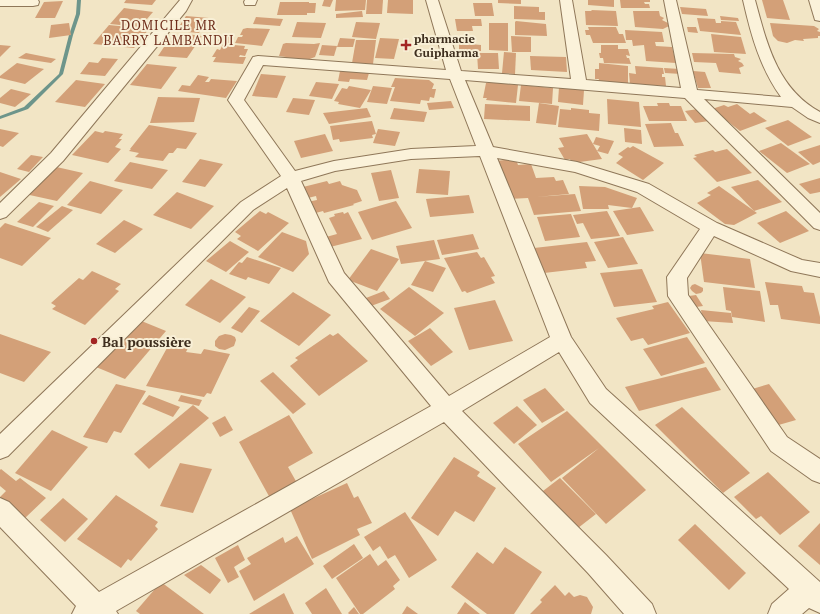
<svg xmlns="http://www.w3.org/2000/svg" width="820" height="614" font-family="'PT Serif',serif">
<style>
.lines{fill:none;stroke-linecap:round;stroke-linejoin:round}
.stream{fill:#6d958b;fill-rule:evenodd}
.building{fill:#d3a078}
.minor-casing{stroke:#8f7759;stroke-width:2}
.minor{fill:#fbf2da;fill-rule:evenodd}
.poi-dot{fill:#a32624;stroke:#f8efd6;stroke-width:1.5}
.labels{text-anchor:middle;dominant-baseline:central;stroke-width:4;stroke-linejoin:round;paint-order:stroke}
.far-poi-label{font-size:12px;font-weight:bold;fill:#3e2e1e;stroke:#f8efd6;text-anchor:start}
.far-quarter-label{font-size:13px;letter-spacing:1px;fill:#6e2d1a;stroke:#f8efd6}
.poi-label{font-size:14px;font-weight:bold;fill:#3e2e1e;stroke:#f8efd6;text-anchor:start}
</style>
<rect width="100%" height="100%" fill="#f2e5c5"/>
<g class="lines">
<!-- stream -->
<polygon class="stream" points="77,0 81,0 80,14 73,35 63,74 28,109 0,119 0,116 24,107 59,74 69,35 76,14"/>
</g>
<!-- building -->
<g class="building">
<polygon points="126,0 156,0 152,5 124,3"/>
<polygon points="324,0 333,0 330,7 322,6"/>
<polygon points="336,0 366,0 365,10 335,11"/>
<polygon points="367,0 383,0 382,14 366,14"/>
<polygon points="388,0 413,0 413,14 387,13"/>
<polygon points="498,0 521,0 521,4 498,3"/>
<polygon points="588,0 614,0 614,7 588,5"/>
<polygon points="620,0 650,0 650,2 644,2 645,4 649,4 650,8 621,8"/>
<polygon points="762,0 783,0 790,20 767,18"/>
<polygon points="63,1 55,18 35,18 44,2"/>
<polygon points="280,2 309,2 309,3 316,3 315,13 307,13 307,15 277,15"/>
<polygon points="473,3 492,3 494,16 475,16"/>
<polygon points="514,6 539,7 539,12 545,12 545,20 514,19"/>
<polygon points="680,7 706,9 708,16 682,14"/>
<polygon points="124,8 153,12 140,27 110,24"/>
<polygon points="591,10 616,11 618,26 586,25 585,11 592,11"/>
<polygon points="362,11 363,17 336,18 336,14"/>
<polygon points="633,11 659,11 660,16 664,18 662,20 668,23 669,26 663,29 635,27"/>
<polygon points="186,16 209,18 199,33 176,31"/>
<polygon points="720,16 738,18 739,21 721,20"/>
<polygon points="256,17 283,19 280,26 253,24"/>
<polygon points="697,18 715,19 716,23 721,23 721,21 736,22 741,35 700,31"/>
<polygon points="455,19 481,19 482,26 472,26 473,31 457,31"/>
<polygon points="516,21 546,24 547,36 515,35 515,22"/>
<polygon points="297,22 326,23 321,38 292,37"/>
<polygon points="356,22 380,23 376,39 352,37"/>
<polygon points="69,23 71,35 49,38 51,25"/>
<polygon points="489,23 508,23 508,51 489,50"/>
<polygon points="770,23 814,26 819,29 817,31 820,32 820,36 818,36 818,38 803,39 804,41 795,40 787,43 778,41 773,36"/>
<polygon points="109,25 149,29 134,48 93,44"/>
<polygon points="588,27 616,27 619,34 623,34 626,43 593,43 590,35 586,35 585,30 589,30"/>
<polygon points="687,27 696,27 698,33 688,32"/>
<polygon points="247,28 270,29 262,46 235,43 238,37 242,37 243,35 240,35 243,29"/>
<polygon points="625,30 662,32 664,42 655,42 656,46 672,47 676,63 646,61 644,45 633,46 632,40 626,40"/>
<polygon points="186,34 202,36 187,58 158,56 168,41 181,42"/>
<polygon points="711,34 741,37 746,54 714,52"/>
<polygon points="221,35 233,36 229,43 217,42"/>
<polygon points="511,36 531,37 531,52 512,52"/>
<polygon points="340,38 355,39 353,47 337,47"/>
<polygon points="380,38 399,39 394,59 375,58"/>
<polygon points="356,40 376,40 373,64 352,63"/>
<polygon points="459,42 470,42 470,44 481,45 481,51 459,51"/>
<polygon points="286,43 314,44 320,43 315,57 307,60 286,59 286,57 279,56 283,44"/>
<polygon points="223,44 245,46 244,49 248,49 245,56 240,55 239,57 246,57 243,64 213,62 216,57 212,57 217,49 220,50"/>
<polygon points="0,45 11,46 0,57"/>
<polygon points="322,45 337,46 334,56 319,55"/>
<polygon points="601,45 618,45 618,49 628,49 630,56 626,55 627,58 629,58 631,64 604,63 603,58 600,58 599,53 601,53"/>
<polygon points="504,52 516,53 515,74 502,73"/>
<polygon points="26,53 56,59 51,63 18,58"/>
<polygon points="477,53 498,53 499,69 478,69"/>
<polygon points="692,53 734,54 735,57 741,59 738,61 742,63 744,66 739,68 741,74 719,72 716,63 694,62"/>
<polygon points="530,56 566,57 567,72 531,70"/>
<polygon points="102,58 118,59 105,76 80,74 89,62 98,63"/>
<polygon points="17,63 44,69 25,84 0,78 0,76"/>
<polygon points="599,63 628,66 628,85 598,82 599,79 595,79 595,69 599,69"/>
<polygon points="147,64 177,67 161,89 130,85"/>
<polygon points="635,66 663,68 664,74 662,74 662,77 665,77 666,86 630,84 629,73 636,74"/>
<polygon points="664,68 680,69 681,74 665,73"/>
<polygon points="340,71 369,73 367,80 350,79 349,82 338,81"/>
<polygon points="693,71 705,72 711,88 698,88"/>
<polygon points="261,74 286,76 277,98 252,96"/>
<polygon points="198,75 209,77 205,82 209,82 211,79 237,81 226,98 178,91 182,85 190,86"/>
<polygon points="395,78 429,80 434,84 432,89 436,89 434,98 430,97 429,101 421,100 420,104 390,101 395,87 391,87"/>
<polygon points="76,80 105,84 85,107 55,102"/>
<polygon points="316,82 339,84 332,99 309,96"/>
<polygon points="490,82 518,85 516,103 486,100 487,98 483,98 486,83"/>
<polygon points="521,85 553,88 552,104 519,101"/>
<polygon points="349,86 371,90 360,108 338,104 339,102 334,101 342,88 347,89"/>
<polygon points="373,86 392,88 387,104 367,102"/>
<polygon points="559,87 584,90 583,105 558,102"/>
<polygon points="11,89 31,94 15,107 0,103 0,98"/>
<polygon points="158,97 200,98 194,122 150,123"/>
<polygon points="293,98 315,100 309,115 286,112"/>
<polygon points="607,99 639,102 641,127 608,124"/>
<polygon points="451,101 454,108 429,110 427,103"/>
<polygon points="539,103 559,106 556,125 536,123"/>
<polygon points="657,103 669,103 670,106 681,106 687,121 649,121 643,106 658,106"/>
<polygon points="485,104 530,106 530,121 484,119"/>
<polygon points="737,104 750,114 754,112 767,121 740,131 712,109 724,105 728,107"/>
<polygon points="367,108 371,117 329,124 323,113"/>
<polygon points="394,108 427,112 424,122 390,119"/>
<polygon points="571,108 589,110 589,113 600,114 599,131 558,127 560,109 571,110"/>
<polygon points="698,109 709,121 695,123 685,111"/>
<polygon points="788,120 812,137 788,146 765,128"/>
<polygon points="372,121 376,134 372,135 373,138 340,142 339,139 333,140 330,126"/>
<polygon points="671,123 675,133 678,133 684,146 654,147 645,124"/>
<polygon points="149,125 197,133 186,149 177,148 173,153 169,153 163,161 135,157 139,153 129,151 131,149 130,149"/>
<polygon points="624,128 641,130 642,144 625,142"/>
<polygon points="0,129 19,133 3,147 0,146"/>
<polygon points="378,129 400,132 395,146 373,143"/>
<polygon points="95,131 103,133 105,131 123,134 119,139 122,139 115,147 121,149 108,163 72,155"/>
<polygon points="325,134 333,151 301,158 294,141"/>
<polygon points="587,134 602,159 572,163 570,159 565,160 558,148 564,147 559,138"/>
<polygon points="596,137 614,141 608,154 597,151 600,146 593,144"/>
<polygon points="781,143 810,164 787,173 759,151"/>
<polygon points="820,145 820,162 813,165 798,152"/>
<polygon points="633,146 664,163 643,180 616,163 623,157 618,154 628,147 630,148"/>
<polygon points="727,149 752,173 717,182 693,158 697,157 694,155 713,150 715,152"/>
<polygon points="31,155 43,157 29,172 17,169"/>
<polygon points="200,159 223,164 205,187 182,182"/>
<polygon points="516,159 518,165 531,164 536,178 554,177 556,181 563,180 569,194 536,197 575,194 581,211 534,215 528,198 509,199 495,161"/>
<polygon points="130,162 168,170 152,189 114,181"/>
<polygon points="52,166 83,173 57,201 25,194"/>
<polygon points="419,169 450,171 448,195 416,193"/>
<polygon points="391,170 399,198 379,201 371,173"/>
<polygon points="0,172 21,179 0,197"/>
<polygon points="820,178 820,192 810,194 799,184"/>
<polygon points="758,180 782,202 754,211 731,187"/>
<polygon points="90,181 123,190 101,214 67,205"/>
<polygon points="327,181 329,184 340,181 342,185 357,190 362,201 353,204 354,205 324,213 323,211 312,214 307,202 317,200 316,196 308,198 303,187"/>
<polygon points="579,186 605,187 637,198 632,208 608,205 609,209 583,209"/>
<polygon points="719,186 757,213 734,225 725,224 697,203 711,195 707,193"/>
<polygon points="177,192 214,206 191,229 153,215"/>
<polygon points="469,195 474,213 430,217 426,199"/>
<polygon points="396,201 412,228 372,240 358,212"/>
<polygon points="39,202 54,206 33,227 17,222"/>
<polygon points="62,206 73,210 48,232 36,227"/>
<polygon points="640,207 654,231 627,235 613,211"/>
<polygon points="260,211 266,214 268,212 289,223 258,251 237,239 241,236 235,232"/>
<polygon points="607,211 620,236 591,239 583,223 577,224 573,215"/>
<polygon points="786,211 809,231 780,243 757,223"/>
<polygon points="343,212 344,214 348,212 362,239 330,247 326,237 337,234 329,218 335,216 334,214"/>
<polygon points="571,214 580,237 545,241 537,217"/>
<polygon points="124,220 143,229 115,253 96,244"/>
<polygon points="5,223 51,238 22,266 0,258 0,228"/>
<polygon points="282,232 306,241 309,254 293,272 258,257"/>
<polygon points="473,234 479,249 442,255 437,240"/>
<polygon points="623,237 638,264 608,268 594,242"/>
<polygon points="434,240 440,259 401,264 396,246"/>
<polygon points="230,241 249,252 226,272 206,261"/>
<polygon points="587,242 596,261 585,262 587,268 544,273 534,248"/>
<polygon points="371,249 399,259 377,291 348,280"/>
<polygon points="477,252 481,258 484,257 495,276 491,277 495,283 467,293 465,291 462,292 444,258"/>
<polygon points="700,253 750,259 755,288 704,282"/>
<polygon points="247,257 281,268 269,284 248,277 246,280 229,274 239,262 242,263"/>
<polygon points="425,261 446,268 433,292 411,285"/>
<polygon points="642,269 657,302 614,307 600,273"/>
<polygon points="92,271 121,284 115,289 119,291 85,325 52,309 56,306 51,303 79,278 83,280"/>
<polygon points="211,279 246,297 220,323 185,305"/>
<polygon points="765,282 802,286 804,292 814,293 820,317 820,324 781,319 778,305 770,305"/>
<polygon points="695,284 703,288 703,291 701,293 696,294 692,291 690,288 692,285"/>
<polygon points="409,287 444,313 415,336 380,309"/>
<polygon points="723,287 760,291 765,322 732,317 731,311 726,310"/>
<polygon points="384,291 390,299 371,306 366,298"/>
<polygon points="293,292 331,315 299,346 260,321"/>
<polygon points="696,295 703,306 696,307 689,296"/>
<polygon points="495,300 513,341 469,350 454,308"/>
<polygon points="668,302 690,333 648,345 643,338 631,341 616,318 654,309 652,306"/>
<polygon points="249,307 260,311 242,333 231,328"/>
<polygon points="701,310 731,313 733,323 703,321"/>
<polygon points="139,320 166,331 125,379 96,367"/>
<polygon points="430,328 453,352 431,366 408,341"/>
<polygon points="338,333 368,361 319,396 290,366 298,360 295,358 330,334 333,336"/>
<polygon points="0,334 51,352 24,382 0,373"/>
<polygon points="225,334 231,335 235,337 236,340 234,346 225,350 219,349 215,346 215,341 219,336"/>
<polygon points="687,337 705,363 661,376 643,349"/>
<polygon points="170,345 188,348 186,352 201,354 204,349 230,354 211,394 207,393 204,397 146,386 167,348 168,348"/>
<polygon points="706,367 721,390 639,411 625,387"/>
<polygon points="273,372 306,404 293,414 260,381"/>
<polygon points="116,384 146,391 121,433 114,431 107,443 83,437"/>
<polygon points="769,384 796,420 775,426 749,390"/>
<polygon points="545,388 565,410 542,423 523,400"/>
<polygon points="149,395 180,407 173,417 142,404"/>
<polygon points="181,395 202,400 199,406 178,401"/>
<polygon points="193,405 209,418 149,469 134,454"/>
<polygon points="517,406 537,425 514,444 493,423"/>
<polygon points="682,407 750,473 723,493 655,425"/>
<polygon points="567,411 646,490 606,524 562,478 599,448 551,482 518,444"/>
<polygon points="289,415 313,453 288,467 297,483 270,498 239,442"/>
<polygon points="225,416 233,430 220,437 212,423"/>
<polygon points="52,430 88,447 51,491 15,473"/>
<polygon points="454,457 480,472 477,476 496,488 474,522 455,511 438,536 411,518"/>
<polygon points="180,463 212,469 193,513 160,506"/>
<polygon points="1,469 16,481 20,478 46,498 25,518 0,497 6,491 0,486 0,470"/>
<polygon points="768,472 810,512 780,535 761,516 756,519 734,497"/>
<polygon points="560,478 596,514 578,528 543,491"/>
<polygon points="347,483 354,498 358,496 372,523 357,529 360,535 312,559 290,509"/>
<polygon points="116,495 158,522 155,526 158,529 131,561 128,559 121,568 77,539"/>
<polygon points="63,498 88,519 65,542 40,520"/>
<polygon points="405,512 437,560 409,578 395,555 388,559 380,546 373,551 364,537"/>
<polygon points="820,523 820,565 798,546"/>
<polygon points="695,524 746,573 729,590 678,540"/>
<polygon points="297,536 314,564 254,601 239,571 251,564 247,558 283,537 285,543"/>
<polygon points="354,544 363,558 332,579 323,566"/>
<polygon points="238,545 245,560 234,567 239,577 228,583 215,558"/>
<polygon points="505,547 542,572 514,614 487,614 451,587 477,552 493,564"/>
<polygon points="370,554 378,566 386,560 400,580 393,586 395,589 363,614 360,614 336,578"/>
<polygon points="201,565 221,580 210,594 184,575"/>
<polygon points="161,582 204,614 140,614 136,611"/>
<polygon points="555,585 565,596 569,592 574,597 580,595 587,597 593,607 591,614 530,614 542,602 540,600"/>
<polygon points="326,588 342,614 312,614 305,603"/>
<polygon points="284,593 294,614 249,614"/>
<polygon points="465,602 480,614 457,614"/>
<polygon points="407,606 418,614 402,614"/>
<polygon points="354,607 359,614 349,614 348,613"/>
</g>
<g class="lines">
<defs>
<g id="minor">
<polygon points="0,0 38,0 39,2 38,5 33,6 0,6"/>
<polygon points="180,0 192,0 186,11 63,161 6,217 0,219 0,203 51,153"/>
<polygon points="245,0 257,0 255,5 245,5 244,2"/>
<path d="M426,0h12l23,71 110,8 -11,-79h12l14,80 95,8 -17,-88h12l21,90 84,7c-21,-29 -30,-62 -38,-97h12c12,44 22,88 65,112v11l-12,-5 -16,-11 -88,-8 116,114v17l-6,-2 -129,-130 -220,-18 28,67 84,15 72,22 68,39 85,37 18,3v14l-29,-6 -77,-35 -27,42 1,17 99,142 33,22v24l-8,-3 -41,-29 -103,-155 -1,-19 33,-48 -63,-37 -62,-20 -78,-14 74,179 35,52 214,193v31l-11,-5 -7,6h-34l4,-10 17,-15 -199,-186 -31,-51 -97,59 144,144 46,49 4,10h-32l-36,-41 -144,-151 -328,189 2,3h-46l4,-8 -76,-79v-29l9,4 90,90 332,-186 -102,-124 -42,-94 -34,22 -245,246 -8,3v-25l241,-232 40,-26 -53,-76 25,-43 5,-1 188,14zM263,65l187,14 26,67 -65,3 -77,12 -39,10 -51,-71zM480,156l70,181 -101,59 -105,-123 -43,-92 34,-10 76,-12z"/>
<polygon points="809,0 820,0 820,21 815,20"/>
</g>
</defs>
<!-- minor casing -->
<use href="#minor" class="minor-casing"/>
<!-- minor -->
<use href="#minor" class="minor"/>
</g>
<!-- markers -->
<g class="poi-dot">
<path d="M404 39h4v4h4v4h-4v4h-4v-4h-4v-4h4z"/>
<circle cx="94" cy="341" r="4"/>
</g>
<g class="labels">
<!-- far-poi labels -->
<g class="far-poi-label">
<text x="414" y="38">pharmacie<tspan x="414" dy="14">Guipharma</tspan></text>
</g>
<!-- far-quarter labels -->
<g class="far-quarter-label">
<text x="169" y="25">DOMICILE MR<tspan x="169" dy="15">BARRY LAMBANDJI</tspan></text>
</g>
<!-- poi labels -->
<g class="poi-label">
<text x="102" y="341">Bal poussière</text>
</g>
</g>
</svg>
